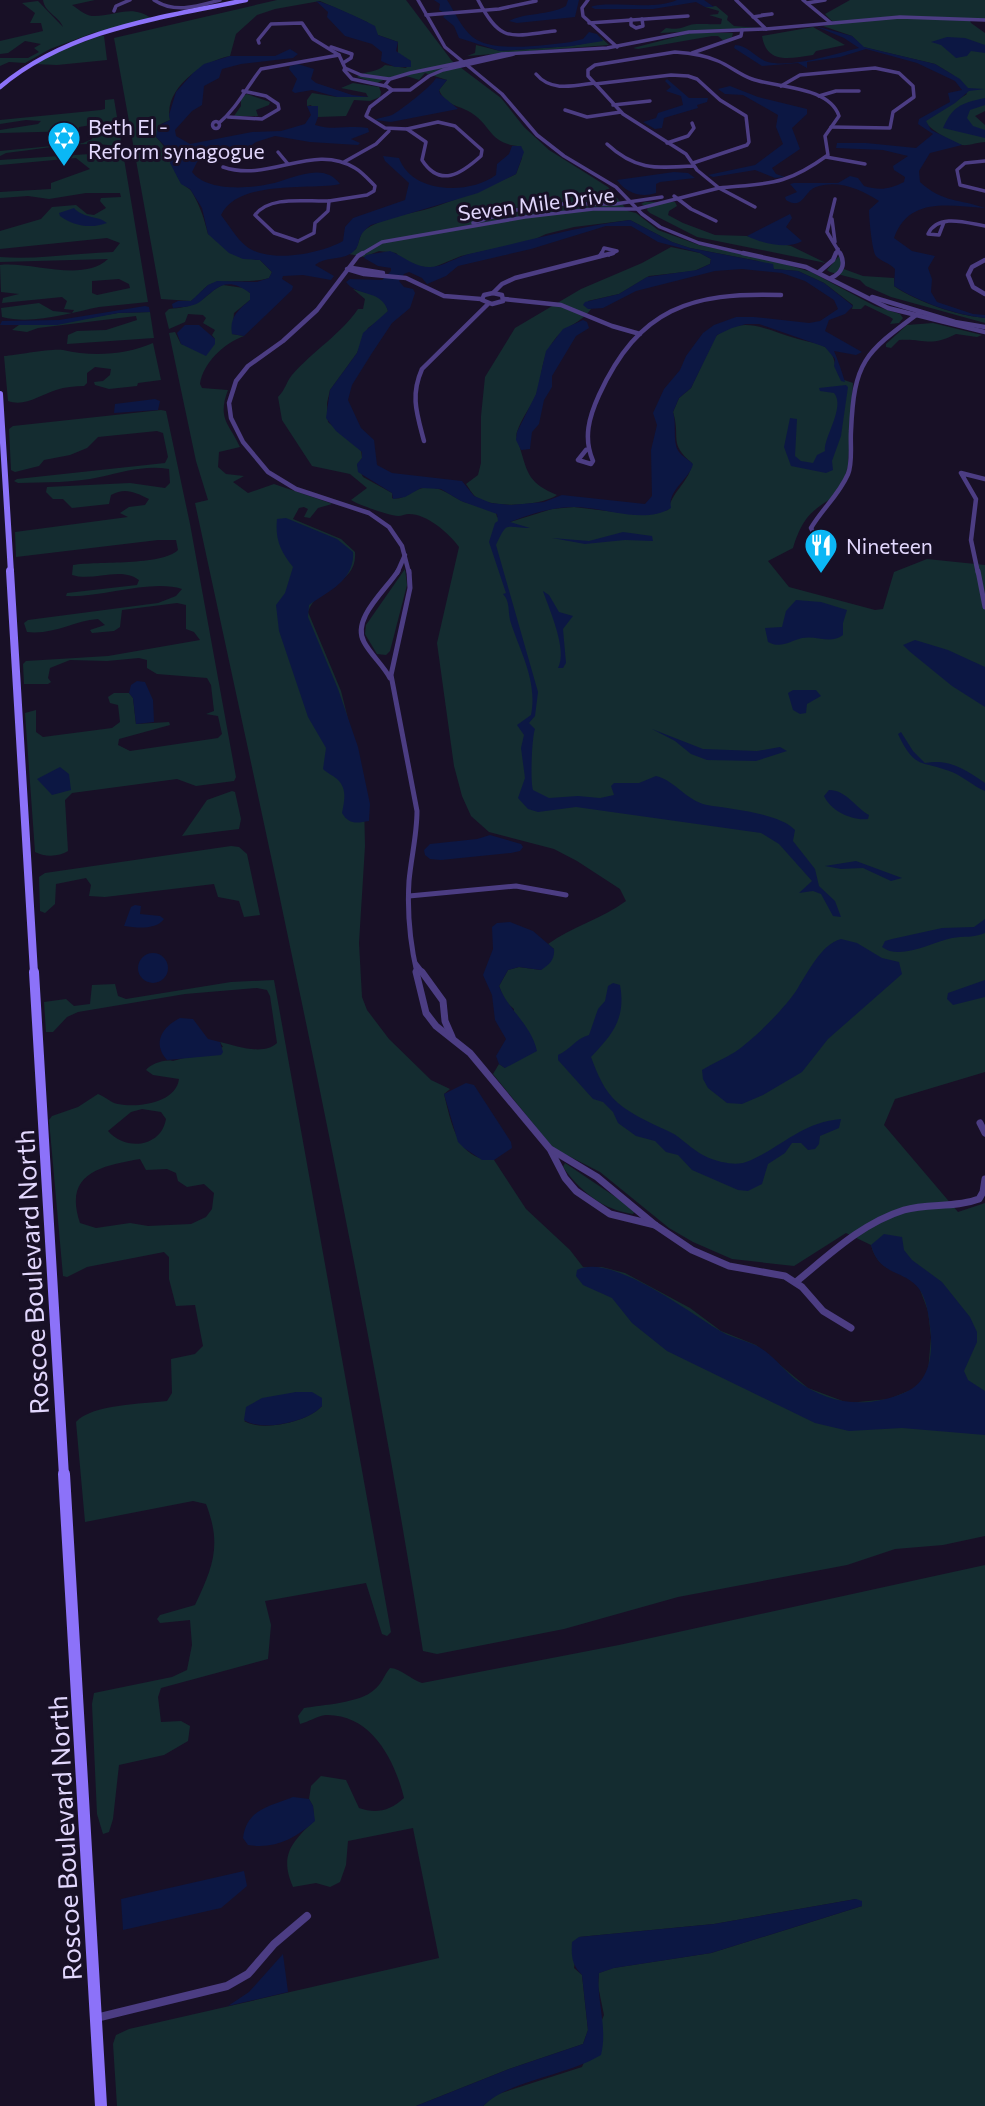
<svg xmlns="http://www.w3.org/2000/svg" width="985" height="2106" font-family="Commissioner,sans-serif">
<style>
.green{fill:#142c30;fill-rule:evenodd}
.water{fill:#0c1743;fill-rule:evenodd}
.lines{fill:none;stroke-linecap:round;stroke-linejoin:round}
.street-far4{stroke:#4c3d83;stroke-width:3.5}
.street-far3{stroke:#4c3d83;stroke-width:4.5}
.street-far2{stroke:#4c3d83;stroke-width:5}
.street-far1{stroke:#4c3d83;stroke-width:7}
.street{stroke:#4c3d83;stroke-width:8}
.secondary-far4{stroke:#8c72f9;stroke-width:4.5}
.secondary-far3{stroke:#8c72f9;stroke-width:6}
.secondary-far2{stroke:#8c72f9;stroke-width:8}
.secondary-far1{stroke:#8c72f9;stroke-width:10}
.secondary{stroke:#8c72f9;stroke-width:12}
.labels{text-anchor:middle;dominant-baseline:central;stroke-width:6;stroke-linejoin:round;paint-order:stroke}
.far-poi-label{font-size:21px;fill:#e2d7fd;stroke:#181026;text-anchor:start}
.far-street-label{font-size:21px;fill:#e2d7fd;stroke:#181026}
.street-label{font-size:26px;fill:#e2d7fd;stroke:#181026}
</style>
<rect width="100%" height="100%" fill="#181026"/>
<!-- green -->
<g class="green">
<path d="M43,0h52l-23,5c6,4 13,10 20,11 22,1 40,-13 60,3l-59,14 -43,16 -25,14 -16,-1 -9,4v-8h28l11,-6 -5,-4 7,-4 -16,-3 -17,12 -8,1v-13l43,-10 -2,-8h-11l5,-10 -13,-10 16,-2 25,26c-4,-11 -18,-14 -20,-27z"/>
<path d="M277,0h129l46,61 49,37 23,29 25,23 59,37 20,24 8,2 22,17 41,15 72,15 40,12 64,34 25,8 3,4 -4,5 -9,1 3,-5 -3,-2 -25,-12 -4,4h-9l1,-4 -29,-22 -26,-12 -24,-2 -16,-8 -68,-13 -18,-6 -42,-22 -56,7 -28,7 -15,7 -70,15 -29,12 -14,-2 -18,-8 -4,-5 -17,-2 -15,6 -15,-3 7,-5 6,-17c24,-18 51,-17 78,-27 26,-9 51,-19 76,-31l6,-16 -1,-12c-32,-1 -29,-21 -51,-34 -12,-7 -24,-6 -31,-22l8,-10 -22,-7 -6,7c-18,-7 -26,-5 -42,3l-20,-6c9,-7 20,-4 28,-12l21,3 5,-7 -13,-7v-12l-20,-7 -11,-13 -47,-21 -45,8 -18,6 -21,19 -6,22c-26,5 -67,32 -60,64l-9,4 -5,13c15,15 14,27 24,44 3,5 9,6 12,11 8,14 12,26 16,42l44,25 8,1 12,12 -3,6c-18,6 -50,0 -62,8 -5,4 -10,11 -16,15l-30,-2 -47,-261z"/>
<path d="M850,0h135v20l-16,-2 2,5 14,10v78l-10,5 10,9v17c-6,0 -17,4 -23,3 -8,-2 -34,-16 -37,-24l42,-27 -14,-19 -18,-11 -72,-17 -11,-11 -29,-10 12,-2 -10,-10z"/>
<path d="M716,6l12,10 -1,4 7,6 25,2 -99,5 6,-5c11,2 15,0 24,-3 5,-2 23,0 31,-1l1,-5 -13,-4 9,-1 1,-3 -14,-4z"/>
<path d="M813,27l32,18 -29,6 -3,4c-23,3 -46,10 -51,-19z"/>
<polygon points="691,33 733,33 732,37 724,41 718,36 712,36 638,49 633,48"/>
<polygon points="100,36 104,36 107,60 57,65 34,64 53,53"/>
<polygon points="599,36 609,45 467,56 475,53 476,45 500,51 571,46 602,40"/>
<polygon points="353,83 379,87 381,92 380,97 370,101 354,100 346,116 318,117 311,105 307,106 307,100 312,93 337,97 368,97 366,93 341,88"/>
<polygon points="247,94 270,102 269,105 256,110 258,116 234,116 241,106 241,97"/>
<path d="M114,99l34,203c-16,2 -33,3 -49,5 -30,6 -66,18 -97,10l-1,-9 38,-5 14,8 19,2 2,-3 -10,-1 3,-8 -5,-4 -60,6 1,-5 16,-4 -18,-2 -1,-27c30,-4 83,18 108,-6l-108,3v-5c37,3 75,-4 113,-5l7,-9 -13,-5 -107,11v-18l41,-12 11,-12 24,-2 11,9 7,1 12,-7 -6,-7 1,-3 20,-1 -1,-4h-34l-37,6 -21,-3 -28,2v-6l51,-3v-6l39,-14 -14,-11 -76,7v-5l105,-7 6,-1 2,-6c-30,-6 -75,4 -107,7l-6,3v-5l83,-8 9,-4 3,-7 10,-3 -2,-6 -24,4 -1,4 -78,2v-3l38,-6 3,-3 -15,-1 -26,4v-4l101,-10 4,-1v-9zM119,279l10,5 1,4 -33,7 -5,-2v-12z"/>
<polygon points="645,202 675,202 677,206 669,211 668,215 683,223 715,235 747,236 791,246 826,263 697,237 650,213 647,210 648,207 641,204"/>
<path d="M671,247l29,6 11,6 -1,5 -16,7 -45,5 -30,18 -31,7v8h3c-11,15 -26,17 -36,30 -16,21 -11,35 -19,56 -6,13 -15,24 -19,37 -2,6 2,10 3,16 8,27 9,35 37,47 -16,11 -64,14 -81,2 -4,-3 -7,-9 -10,-13l12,-9 3,-12v-47l4,-39 30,-49 66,-39 61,-26z"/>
<path d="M839,256l3,2 -1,10 22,8 31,2v8c25,17 62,29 91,32v5l-94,-26 -25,-11 -6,-6 -30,-8 -3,-2z"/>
<path d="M223,285l21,3 6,5v7l-16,13 -2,21 12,2c-20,7 -41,27 -44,48l2,4 26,2c-11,29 1,33 12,57l-21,5 -1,15 8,7 18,2 -11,6 15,11 26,-9 56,19 2,1 -14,4 -8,10 -6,-1 4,-8 -4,-2 -5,1 -6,11 48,20 14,13c3,33 -39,34 -47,60l33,79 16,64 7,47 1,44 -6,97 3,54 5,13 22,29 42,41 19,9 -6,5c7,28 13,67 50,66l32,49 44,41 13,17h19l23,6 65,35 31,23 35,14 52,43 40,15 41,-4 24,-10 10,-9 5,-8 3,-35 -3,-26 -10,-27c-18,-15 -39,-10 -47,-39l-25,-12 -52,33 -62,-7 -39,-17 -24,-14 -69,-56 -47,-24 -60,-74 6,-10 6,4 9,-59 -9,-8 -6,-15 9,-16 11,-3 22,3 13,-21 -6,-5c25,-18 54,-25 78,-43l-6,-12 -43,-28 -23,-12 -65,-17 -18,-16 -9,-20 -8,-30 -17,-123 22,-96c-10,-14 -32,-33 -50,-33 -4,0 -7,2 -11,2 -8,0 -39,-11 -47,-16l16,-12 -17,-14 -38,-8 -30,-46 -4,-23c8,-8 8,-15 14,-22 20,-23 50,-42 66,-66h5l2,-10 -12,-10 22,6 10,7 3,9 -3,5 -17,12 -11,25 -27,37 -3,13 1,19 33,28 1,8 -5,7 6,12 29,16v5c12,3 19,-8 31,-10 18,-3 27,8 41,14 11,4 22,5 32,11l1,4 13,5 42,-13 22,-2 66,8 28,-5c5,-20 22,-29 24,-47 -24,-20 -11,-25 -19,-51l6,-14 12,-10 24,-51c27,-24 54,-6 83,2 9,3 25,4 31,11 7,8 5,19 12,29l12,4 -5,83 -8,27c-28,17 -37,23 -47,55l-25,13 21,26 86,23 8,-1 11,-37 33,-13 58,6v507l-90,27 -11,26 74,87 27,-9v333l-42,9 -48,4 -48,16 -169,32 -114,32 -127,25 -14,-3c-61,-385 -146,-767 -228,-1148l13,-3 -12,-39 -27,-128 6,-1 6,12 26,7 5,-4 3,-8 -3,-4 3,-5 -12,-7 3,-5 -3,-3 -15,-1 -3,8 -16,7 -4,-16 4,-4c10,-1 20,-2 29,-7 10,-5 14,-13 25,-17z"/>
<polygon points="150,312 154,338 67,344 68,335 77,331 106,330 137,320 136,316 38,328 27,332 12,330 19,325 45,325 118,313"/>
<path d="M933,323l49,12 -5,2 -21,-3c-27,14 -32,4 -57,6l-8,8 -5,-1v-3l21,-19z"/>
<path d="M153,343l8,37 -23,3 -1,3 -28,3 -14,-4 -1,-3 9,-1 7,-6 1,-6 -16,-2 -8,6v10l-3,3c-9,0 -19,1 -28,4 -16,5 -31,17 -48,11l-4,-45c12,-1 49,-8 59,-6 29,7 63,5 90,-7z"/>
<path d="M161,410l5,1 24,113 46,253 -2,4 -38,5 -19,-7 -105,14 -7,7 3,51c-9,6 -24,6 -33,1l-10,-139 11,-3v22l7,5 69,-9 8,-6 -2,-17 -8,-2 -2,-6 6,-4h15l4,5 3,26 33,-2 1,3 -51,14 -1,6 12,6 88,-13 4,-4 -4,-18 -12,-2 8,-3 -3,-26 -4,-7 -50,-4 -10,-6v-8l-8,-2 -32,3 -37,-1 -20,8 -2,10 3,4 -3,2h-24l-1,-20 3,-3 82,-5 92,-16 -6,-8 -8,-3v-24l-9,-2 -55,7 -2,17 -6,4 -22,2 -2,-3 15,-5 -7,-6c-25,2 -44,16 -71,13l-3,-9 4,-3 130,-17 18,-7 6,-7c-31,-10 -81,9 -116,7l1,-3 70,-8 2,-5c-19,-14 -46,2 -67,-5l1,-10c24,-4 89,1 105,-15l-2,-10h-18l-142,17 -1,-25 113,-15 -8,-4 9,-6 16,-2 4,-6c-14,-7 -24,-12 -38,-4l-2,9 -37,4 -9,-9h-10l-7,-7 1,-5 83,-4 35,5 5,-5 -1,-14c-25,-4 -45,3 -69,8 -26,6 -55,5 -82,6l-4,-2 3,-2 148,-16 3,-6 -5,-24 -6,-2 -59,6 -11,11 -17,7 -26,5 -5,6 -24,6 -4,-2 -2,-41 4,-3z"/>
<polygon points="405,569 407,585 390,651 386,655 377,654 365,634 366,625"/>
<polygon points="232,791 235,792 241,819 239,829 182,836 207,800"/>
<polygon points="231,846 239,847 247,854 260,915 244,917 239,901 218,897 214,884 105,897 89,896 91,885 86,878 56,884 55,904 45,913 40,911 39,877 45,873"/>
<path d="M274,980l117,652 -4,4 -5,-2 -16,-51 -101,18 6,24 -3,34 -107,29 -3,9 3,25 20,-1 9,5 -2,15 -24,14 -45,10 -6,54 -4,13 -6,2 -6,-20 -5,-110 2,-11 78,-16 15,-7 5,-25 -2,-25 -30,3 -3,-4 3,-4 35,-10c18,-38 27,-60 11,-101l-13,-3 -108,21 -9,-100c16,-18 67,-18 91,-21l5,-8 -1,-34 24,-5 8,-8 -8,-41 -19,1 -7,-27v-22l-5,-5 -77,15 -20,10 -4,-1 -14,-156 3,-4 26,-9 20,-13c8,3 13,9 20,10 20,4 58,-1 61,-25l-26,-4 -7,-5c5,-6 18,-11 27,-9l50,-14 -3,-5c17,4 43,14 57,1l-7,-47 -3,-6 -10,-2 -72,6 -107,18 -11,5 -14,15h-7l-2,-30 22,-3 8,7 16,-2 2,-19 23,-1 3,12 8,3 105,-17zM142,1109l19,3 5,7c-5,29 -41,32 -58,12l23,-19zM140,1159l6,11 21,-1 9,4 2,8 9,6 17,-3 10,9 -2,16 -6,8 -15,7 -43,2 -18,-3 -34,5 -16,-5c-17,-50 21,-57 60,-64zM296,1392l26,14c-14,16 -60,26 -78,15z"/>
<path d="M565,1163l61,41 9,7 -2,3c-30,-4 -53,-23 -70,-47z"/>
<path d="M985,1565v541h-502l12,-11 87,-28 22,-52 -6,-29 1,-13 14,-5 98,-15 151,-47 -6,-7 -142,25 -135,13 -5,31 8,7 6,55 -5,14 -74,25 -93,37h-299l-4,-62 3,-9 13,-6 310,-71 -26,-130 -65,13 -2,24 -6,17 -10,5 -14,-4 -23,4c-14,-32 -1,-45 21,-66l-1,-15 -4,-7 2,-13 10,-10 25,4 13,28c17,6 31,3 45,-10 -9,-37 -32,-84 -78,-83 -9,1 -18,7 -26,9l-2,-8 6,-8c18,-3 56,-5 70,-18 8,-6 10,-15 16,-22 10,0 22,12 32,15l197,-38z"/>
</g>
<!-- water -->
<g class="water">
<path d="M434,0h13c8,12 16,32 30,40 21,12 70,5 94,2l12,-3 6,-7 8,2 6,7 -31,5 -72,5 -41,-13 -5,-12 -11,-9 3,-3 -7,-4 1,-6z"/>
<path d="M568,0h11l-4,17 -58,6 -8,-2c17,-9 39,-5 57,-15z"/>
<path d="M677,0h27l10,7h-9l-9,-5 -43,7h-58l-4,-2c16,-7 62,4 86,-7z"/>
<path d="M316,1c10,1 48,19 59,25l3,9 20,7 -2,9 15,10v6h-16l-14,-6 1,-9 -10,-8 -27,-8 -18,-19 1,-5z"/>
<path d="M815,26l37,10 12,11 71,17 25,15 8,9 17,1 -16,2 -14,12 -29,18 5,9 31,15 -32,8 -11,18 1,11c23,21 40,17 65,26 -35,-2 -76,-12 -91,30l18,13 23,5 -7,12 4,11 -1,13 6,10 36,12 12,1v3c-29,-3 -66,-16 -91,-32l1,-17c-5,-6 -15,-8 -19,-13 -4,-5 -7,-38 -7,-46l10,-9c-18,-12 -42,-22 -63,-14 -12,4 -13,24 -30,13l-1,-3 12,-5 -7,-8 4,-1h44l12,-7 8,2 6,8c16,5 26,3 40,-4l1,-5 -11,-7 -1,-4 15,-10 -25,-6 -47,-2 1,-5h29l50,5 17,-14 -15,-10 1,-5 31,-17 -2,-9 14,-3 -7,-9 -38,-18 -51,-14 -26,8 -33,5v6l-9,-5 -36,3 -28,-18 1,-3c13,0 20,13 33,17 24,6 67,-8 91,-14l-15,-10z"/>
<polygon points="947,37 965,38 985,45 985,53 971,51 967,56 956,58 941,45 931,42"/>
<path d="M290,49l8,5 -5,4 -52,6 -19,5 -3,9 -15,8 -2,19 -10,6 -17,19 1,6 14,8 62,-12 29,-1 24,-7 6,-9 -4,-9h11v11l-3,8c18,6 34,0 53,3l1,4 -18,7 9,4 -2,2 -48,-3 -35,-6 -19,6 -10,7 -32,4 -17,9 -5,10c14,19 55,17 77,12 22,-4 54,-24 71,0l-5,1c-31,4 -98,-4 -114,30 8,10 15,23 25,31 22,18 74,8 97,-5l2,-14 8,-9 52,-18 4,-17 -24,-22 -2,-5 16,2c13,36 70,37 97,17l1,-11 12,-10 3,-8h9l3,6 -8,22 -38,19 -107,32c-17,12 -8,18 -18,27 -11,9 -28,4 -38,13l19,11 -3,4 -28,-5 -20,1 -1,3 11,7 -1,4 -48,46 -12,-2c-3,-16 6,-24 18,-34v-7c-24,-17 -32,-6 -49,8 -7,6 -19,6 -28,7l-1,-4 6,-3h13l17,-16 9,-4 40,1 12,-4 3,-6 -12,-12 -17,-1 -14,-6 -21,-19 -6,-26 -12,-19 -9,-5 -11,-21v-12l-14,-14 2,-11 12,-6 -1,-5 7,-23 17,-19 11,-9 26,-8h45z"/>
<polygon points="298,64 314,69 311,79 316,83 352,95 369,97 337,97 312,90 295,93 292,91 297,79 289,69 290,66"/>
<path d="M436,78l11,2 -8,10 1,4 18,15 -67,13 -16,-2c6,-3 11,-3 17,-5 8,-4 41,-30 44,-37z"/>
<polygon points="667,79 689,98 708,98 707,102 697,105 698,108 664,118 662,128 655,129 643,122 656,118 658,113 683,105 681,96 666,91 671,87 665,81"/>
<polygon points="730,86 758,97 807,109 807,114 792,128 800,149 772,168 776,174 785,177 775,178 755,170 713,177 708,175 755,165 783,144 776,127 778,115 743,95 725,94 718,89"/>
<path d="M985,98v7l-15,5 -3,8 6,8 12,4v8l-42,-10c9,-20 16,-25 42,-30z"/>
<path d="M674,172l14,1 7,5 -35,4 -4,2v9c-15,5 -30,0 -39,-13z"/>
<path d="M74,208c10,11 23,7 33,15 -16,6 -34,3 -47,-7l-1,-3z"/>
<path d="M790,214l2,4 -6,9 16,14c-14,9 -41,2 -55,-5z"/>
<path d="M630,220l42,22 18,6 83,16 1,5 24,2 26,12 29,23 -8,8 -16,6 -4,11 37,21 -6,3 -22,-4c4,9 8,21 11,31l-4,-1 -7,-15 1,-7 -10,-12 -66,-23h-13l-14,4 -15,7 -26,53 -12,10 -6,14c4,13 -1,30 6,40 3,4 10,8 14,12 -3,15 -26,26 -22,44 -28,17 -66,-1 -97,-1 -21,0 -44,7 -64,15l20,6c-26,0 -22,-8 -34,17l42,147 -3,24 -6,7 6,6c-3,7 -5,52 -2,61l16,8 29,-2 22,2 14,-3 -3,-9 3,-3h25l17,-7c20,5 29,24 51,29 23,4 72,8 88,25l-2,11 22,28 4,17 16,15 6,16 -8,-1 -12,-22 -8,-3 -14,2 13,-12 -33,-37 -18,-11 -185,-26 -38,5 -10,-3 -10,-11 7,-20 -4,-30 3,-13 -7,-10 14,-10c7,-35 -12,-65 -21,-95 -2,-9 0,-19 -7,-26l3,-1 -17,-51 6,-19 3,-2 -1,-7 -36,-13 -20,-12 -20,-1 -16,9 -12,2 -1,-6 -34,-21 -1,-8 5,-6v-6l-26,-21 -10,-13 4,-28 27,-37 6,-20 25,-22c-7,-22 -31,-14 -42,-29l4,-3 32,1 9,-9v-3l-13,-2 -14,-8 2,-3 24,-4c13,5 24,16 39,16 12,1 27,-10 40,-13 55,-12 105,-27 161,-34zM606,226h25l27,16 42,11 11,6 -1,5 -13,6 -50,7 -28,17 -34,8 -2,3 5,4 15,-1 33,-17 79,-20 27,-2 40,4 23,8 29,19 4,9 -18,12 -11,2 -55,-6h-18l-22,8 -11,8 -17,23 -6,14 -16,19 -11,24 4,12 -6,25 1,46 -7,8 -83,-9 -18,7 -33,3 -20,-2 -17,-7 -12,-15 -70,-8 -15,-8 -3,-25 -13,-12 -13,-28 4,-15 20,-32 20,-30 18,-15 5,-15 -2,-4 -9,-2 -5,-6 5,-7 5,-2 13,6 5,6 19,-8 12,-10 73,-17z"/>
<polygon points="145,306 149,307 150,312 118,313 57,325 0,325 2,321 59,320"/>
<polygon points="583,320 587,322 589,328 576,336 552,376 552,387 544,400 539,424 532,432 530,449 521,450 516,440 517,432 536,394 546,351 563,329"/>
<polygon points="185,325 199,325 215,339 215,344 206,356 181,344 177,333"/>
<path d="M846,385l2,2 -7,49 -9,25 1,9 -7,3 -35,-7 -7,-19 6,-29 7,1 -2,37 6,5 12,2 4,-8 8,-4c-2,-13 21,-44 9,-58l-14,-2 -1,-3z"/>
<polygon points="155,399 160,401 158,410 114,413 115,404"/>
<path d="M286,518l51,21 16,13c2,28 -24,39 -44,53l-1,12 30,72 20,58 12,57 -1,17c-12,2 -20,4 -27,-8 2,-11 6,-24 -5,-34 -4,-4 -9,-5 -14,-10l3,-21 -18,-31 -29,-86 -3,-26 9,-12 8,-26c-13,-16 -18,-28 -16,-48z"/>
<polygon points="623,532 652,536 653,541 625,540 585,544 552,538 589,541"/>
<path d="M543,591l6,4 10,17 14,4 -10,13 3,34 -3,5h-5c10,-18 -9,-59 -15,-77z"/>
<path d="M796,600l25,2 26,8 -4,13v12c-13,10 -26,0 -41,3 -12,3 -21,11 -34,4l-3,-14 17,-1 4,-16z"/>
<polygon points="915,640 948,650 985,667 985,707 952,686 909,651 903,645"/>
<polygon points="137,681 145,682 153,700 154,722 136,724 133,698 129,693 131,685"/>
<polygon points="793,690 816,690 821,696 807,704 806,713 800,714 793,710 788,693"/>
<polygon points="652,729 703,749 757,751 780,747 787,751 756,761 707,760 691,754 675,741"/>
<path d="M901,732l12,19 12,12c25,-4 39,6 60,20v8c-12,-5 -21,-14 -33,-19 -31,-12 -37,-2 -54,-38z"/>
<polygon points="60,767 69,774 71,790 52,795 37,779"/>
<path d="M829,790c17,0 26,17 40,25l-1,4c-16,2 -37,-8 -44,-23z"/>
<polygon points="490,835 521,844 523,847 520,851 511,853 441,860 430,859 425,855 424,850 430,844 477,839"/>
<polygon points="856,861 902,878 891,881 863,868 841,869 825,866"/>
<path d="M135,905l6,1 -1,8 20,2 4,3c-8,11 -27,9 -40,7l7,-19z"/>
<path d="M985,919v14c-11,5 -22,3 -33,5 -20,4 -52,23 -70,9l3,-6 7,-2 50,-11 32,-1z"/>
<path d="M510,922l23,9 21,18c1,11 -5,16 -13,21l-22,-3 -11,3 -9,16c9,24 32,38 38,65l-32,17 -6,-4 -3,-8 10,-17 -11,-19 -3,-25 -9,-20 10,-26 -1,-22 5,-4z"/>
<path d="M841,939l16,4 25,15 17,4 3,12 -74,65 -26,33 -39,23 -21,9 -15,-1 -19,-15 -5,-9 -1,-9c11,-7 22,-11 33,-18 19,-13 48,-42 61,-61 11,-17 25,-47 45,-52z"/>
<circle cx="153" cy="968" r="15"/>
<polygon points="985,980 985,997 953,1005 947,999 948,993"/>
<path d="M613,983l7,2c6,33 -7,49 -29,72 6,16 13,34 27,46 15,13 38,22 56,31 12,8 22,19 35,24 10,4 27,8 37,4 34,-13 55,-40 95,-43l-2,9 -19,8 -1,8 -4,5 -7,1 -7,-7h-9l-7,10 -17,11 -6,20 -14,7 -10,-1 -46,-20 -14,-15 -12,-3 -11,-11 -19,-5 -18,-13 -5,-11 -10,-10 -10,-3 -35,-39v-5c12,-5 17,-16 31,-20l9,-26 7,-8 3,-15z"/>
<path d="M180,1018l13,1 15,20 12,3 3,10 -2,3 -54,5c-15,-17 -5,-33 13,-42z"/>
<polygon points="466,1083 474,1085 511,1142 512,1148 494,1160 482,1160 464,1148 458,1142 444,1094"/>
<path d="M884,1234l18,3 2,13 8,10 30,22 28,35 7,15v10l-13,29 4,9 17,11v44l-83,-7 -53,3 -34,-8 -148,-72 -35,-28 -20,-25 -29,-13 -7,-9 1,-6c35,-18 115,45 145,62 14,8 30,9 43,19 11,8 20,20 31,29 33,25 72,29 110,12 31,-14 27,-55 21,-84 -9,-44 -46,-24 -56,-63z"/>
<path d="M296,1392h16l10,6v8c-14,16 -60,26 -78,14l2,-13 16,-9z"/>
<path d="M293,1797l16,2 4,7 2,15c-20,18 -40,28 -67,24l-5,-7c4,-29 25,-31 50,-41z"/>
<polygon points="244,1871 247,1886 221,1908 123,1930 121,1899"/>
<path d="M856,1899l6,2v5l-151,47 -97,15 -15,5c-3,27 9,54 2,82 -35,21 -91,25 -118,51h-67l93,-37 74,-25 5,-14 -6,-55c-10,-10 -11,-19 -10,-33l7,-5 135,-13z"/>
<polygon points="283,1954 288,1992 228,2006 249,1992"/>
</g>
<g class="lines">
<!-- street-far4 -->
<g class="street-far4">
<path d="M154,0c21,14 44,6 66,0"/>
<polyline points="418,0 445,47 502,94 537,135 564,156 616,187 642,214 660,227 699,243 751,255"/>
<path d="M478,0c23,44 32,36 77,31"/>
<polyline points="588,0 582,8 583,16 617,47"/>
<polyline points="736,0 766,29"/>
<polyline points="803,0 831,23"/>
<polyline points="807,3 825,0"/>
<polyline points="114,11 116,6 130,0"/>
<polyline points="426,15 499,9 536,1"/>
<polyline points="753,17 772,14 762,15"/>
<polyline points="631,19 631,25 636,28 643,26 642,19"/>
<polyline points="589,23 688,16"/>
<polyline points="259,43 258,40 271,24 302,23 313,39 339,55 345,68"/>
<polyline points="331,47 352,54 351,58 343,63"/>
<path d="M675,52c14,1 30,3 43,9 12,5 22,14 34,18 25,9 77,7 87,37l-14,20 3,19c-43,31 -58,28 -109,33l-22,-18 -11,-16 -63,-40 -35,-38v-6l7,-5z"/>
<polyline points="692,53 741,36 742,30"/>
<polyline points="514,54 443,70 429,76 410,90 392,90 385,85 390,79 410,73 502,54 607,48 689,32 766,29 900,17 985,20"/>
<path d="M536,74c15,18 37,12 58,9"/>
<polyline points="595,84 671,75 688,76 697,79 720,100 746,116 749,142 747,145 693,163"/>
<polyline points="385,86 352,79 344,70 345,68 361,75 389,79"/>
<polyline points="781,86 800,75 875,68 899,73 913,86 914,97 893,112 890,128 831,127"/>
<polyline points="392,90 370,107 366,116 385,128 407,129"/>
<polyline points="819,96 836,91 859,91"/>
<polyline points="613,105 650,101"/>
<polyline points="565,110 587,117 621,112"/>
<polyline points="228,117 262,119 279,109 278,104 266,96 243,91"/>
<circle cx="216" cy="125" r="3.5"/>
<path d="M438,122l17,4 27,24 -1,6c-20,18 -41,32 -59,4l4,-18 -19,-13z"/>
<path d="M219,123c18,-15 27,-35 42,-54l78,-14"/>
<polyline points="667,143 688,136 694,128 692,123"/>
<path d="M607,144c29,27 50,24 87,22"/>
<polyline points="278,152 288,164"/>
<polyline points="826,157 865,164"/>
<polyline points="985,161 965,163 957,170 960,185 985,191"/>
<polyline points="344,162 376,144 389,131"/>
<path d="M223,167c47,16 90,-25 132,1 7,4 14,12 20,18l-1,5 -7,4 -38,6"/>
<polyline points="719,188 755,207"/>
<polyline points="674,196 691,209 716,221"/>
<polyline points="835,199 827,232 841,255"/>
<path d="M329,201l-1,10 -13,12 -1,10 -16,8 -24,-8 -19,-18c15,-20 51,-13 74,-14z"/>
<polyline points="832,219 835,242"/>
<path d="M944,222l-5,13 -11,-1c10,-21 39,-11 57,-8"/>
<polyline points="473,223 511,211 552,204 615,204 662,197"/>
<polyline points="360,255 382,242 525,217 593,209 637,209 719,188"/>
<polyline points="601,255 604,248 617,251 609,255"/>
<polyline points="835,255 838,249"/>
</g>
<!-- street-far3 -->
<g class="street-far3">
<polyline points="363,253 358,256 317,310 283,341 248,366 236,381 229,403 231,418 243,442 268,472 296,489 369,513 389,527 402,546 409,573"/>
<polyline points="743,253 806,267 888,308 985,332"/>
<polyline points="600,256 602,253"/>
<polyline points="985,260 972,267 968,275 973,287 985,294"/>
<polyline points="352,268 383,273"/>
<polyline points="347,269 364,274 406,278 444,296 481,299"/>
<polyline points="819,272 833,260 836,253"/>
<path d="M831,278c11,-5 15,-14 9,-25"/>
<polyline points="493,293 502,284 515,278 613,253"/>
<polygon points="493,293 502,295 503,301 492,304 482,300 484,295"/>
<polyline points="872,297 955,322 985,327"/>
<polyline points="504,299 561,305 612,326 640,334"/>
<path d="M424,441c-7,-27 -14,-45 -2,-72l66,-65"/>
<path d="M586,450l-8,10 13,4 2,-3c-10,-23 -4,-44 6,-66 40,-87 92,-103 182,-100"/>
<circle cx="823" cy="550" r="5.5"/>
<path d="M820,546l-9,-18c11,-19 28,-33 37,-54 5,-12 2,-30 3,-43 3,-71 14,-78 69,-119"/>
<polyline points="397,573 405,555"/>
<polyline points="978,573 971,540 976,499 961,473 985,479"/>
</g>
<!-- street-far2 -->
<g class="street-far2">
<path d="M409,571l1,17 -19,87 26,136c0,24 -6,47 -8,70 -2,32 1,62 8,92"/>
<polyline points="978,571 985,607"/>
<path d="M390,678c-7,-13 -19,-23 -26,-36 -13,-23 22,-52 34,-71"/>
<polyline points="409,896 516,886 566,895"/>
<polyline points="416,964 423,973"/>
</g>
<!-- street-far1 -->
<g class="street-far1">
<polyline points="416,972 426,1013 436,1026 470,1053 550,1149 565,1178 576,1191 610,1214 655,1225"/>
<polyline points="422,972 443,1001 445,1021 452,1037"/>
<polyline points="980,1123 985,1133"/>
<polyline points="552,1150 597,1177 655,1225 692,1250 729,1266 785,1276 802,1287 823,1311 851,1328"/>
<path d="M796,1282c33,-27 66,-59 108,-72 24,-7 51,-2 75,-11l4,-7 2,-13"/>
</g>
<!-- street -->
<polyline class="street" points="96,2018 227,1986 248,1974 274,1944 307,1916"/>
<!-- secondary-far4 -->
<path class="secondary-far4" d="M0,87c69,-58 160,-69 246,-87"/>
<!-- secondary-far3 -->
<polyline class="secondary-far3" points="0,394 11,573"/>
<!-- secondary-far2 -->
<polyline class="secondary-far2" points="10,571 34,973"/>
<!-- secondary-far1 -->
<polyline class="secondary-far1" points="34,972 64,1476"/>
<!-- secondary -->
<polyline class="secondary" points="64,1474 101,2106"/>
</g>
<!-- icons -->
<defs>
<symbol id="synagogue-pin" viewBox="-11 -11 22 30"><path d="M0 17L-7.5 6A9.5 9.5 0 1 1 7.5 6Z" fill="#0bb7f5" stroke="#181026"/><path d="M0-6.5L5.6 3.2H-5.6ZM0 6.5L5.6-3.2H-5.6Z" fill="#fff"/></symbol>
<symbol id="restaurant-pin" viewBox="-11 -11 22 30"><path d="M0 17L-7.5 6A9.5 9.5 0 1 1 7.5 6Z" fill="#0bb7f5" stroke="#181026"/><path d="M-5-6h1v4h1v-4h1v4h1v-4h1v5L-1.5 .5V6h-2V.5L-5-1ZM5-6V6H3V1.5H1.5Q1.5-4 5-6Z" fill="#fff"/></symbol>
</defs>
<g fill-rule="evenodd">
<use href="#synagogue-pin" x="45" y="119" width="38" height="52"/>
<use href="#restaurant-pin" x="802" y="526" width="38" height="52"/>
</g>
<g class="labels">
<!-- far-poi labels -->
<g class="far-poi-label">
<text x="88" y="126">Beth El -<tspan x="88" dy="24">Reform synagogue</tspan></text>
<text x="846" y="545">Nineteen</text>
</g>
<!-- far-street labels -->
<g class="far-street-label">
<text transform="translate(536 203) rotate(-7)">Seven Mile Drive</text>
</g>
<!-- street labels -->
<g class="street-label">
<text transform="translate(31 1272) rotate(-93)">Roscoe Boulevard North</text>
<text transform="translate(64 1838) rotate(-93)">Roscoe Boulevard North</text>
</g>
</g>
</svg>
